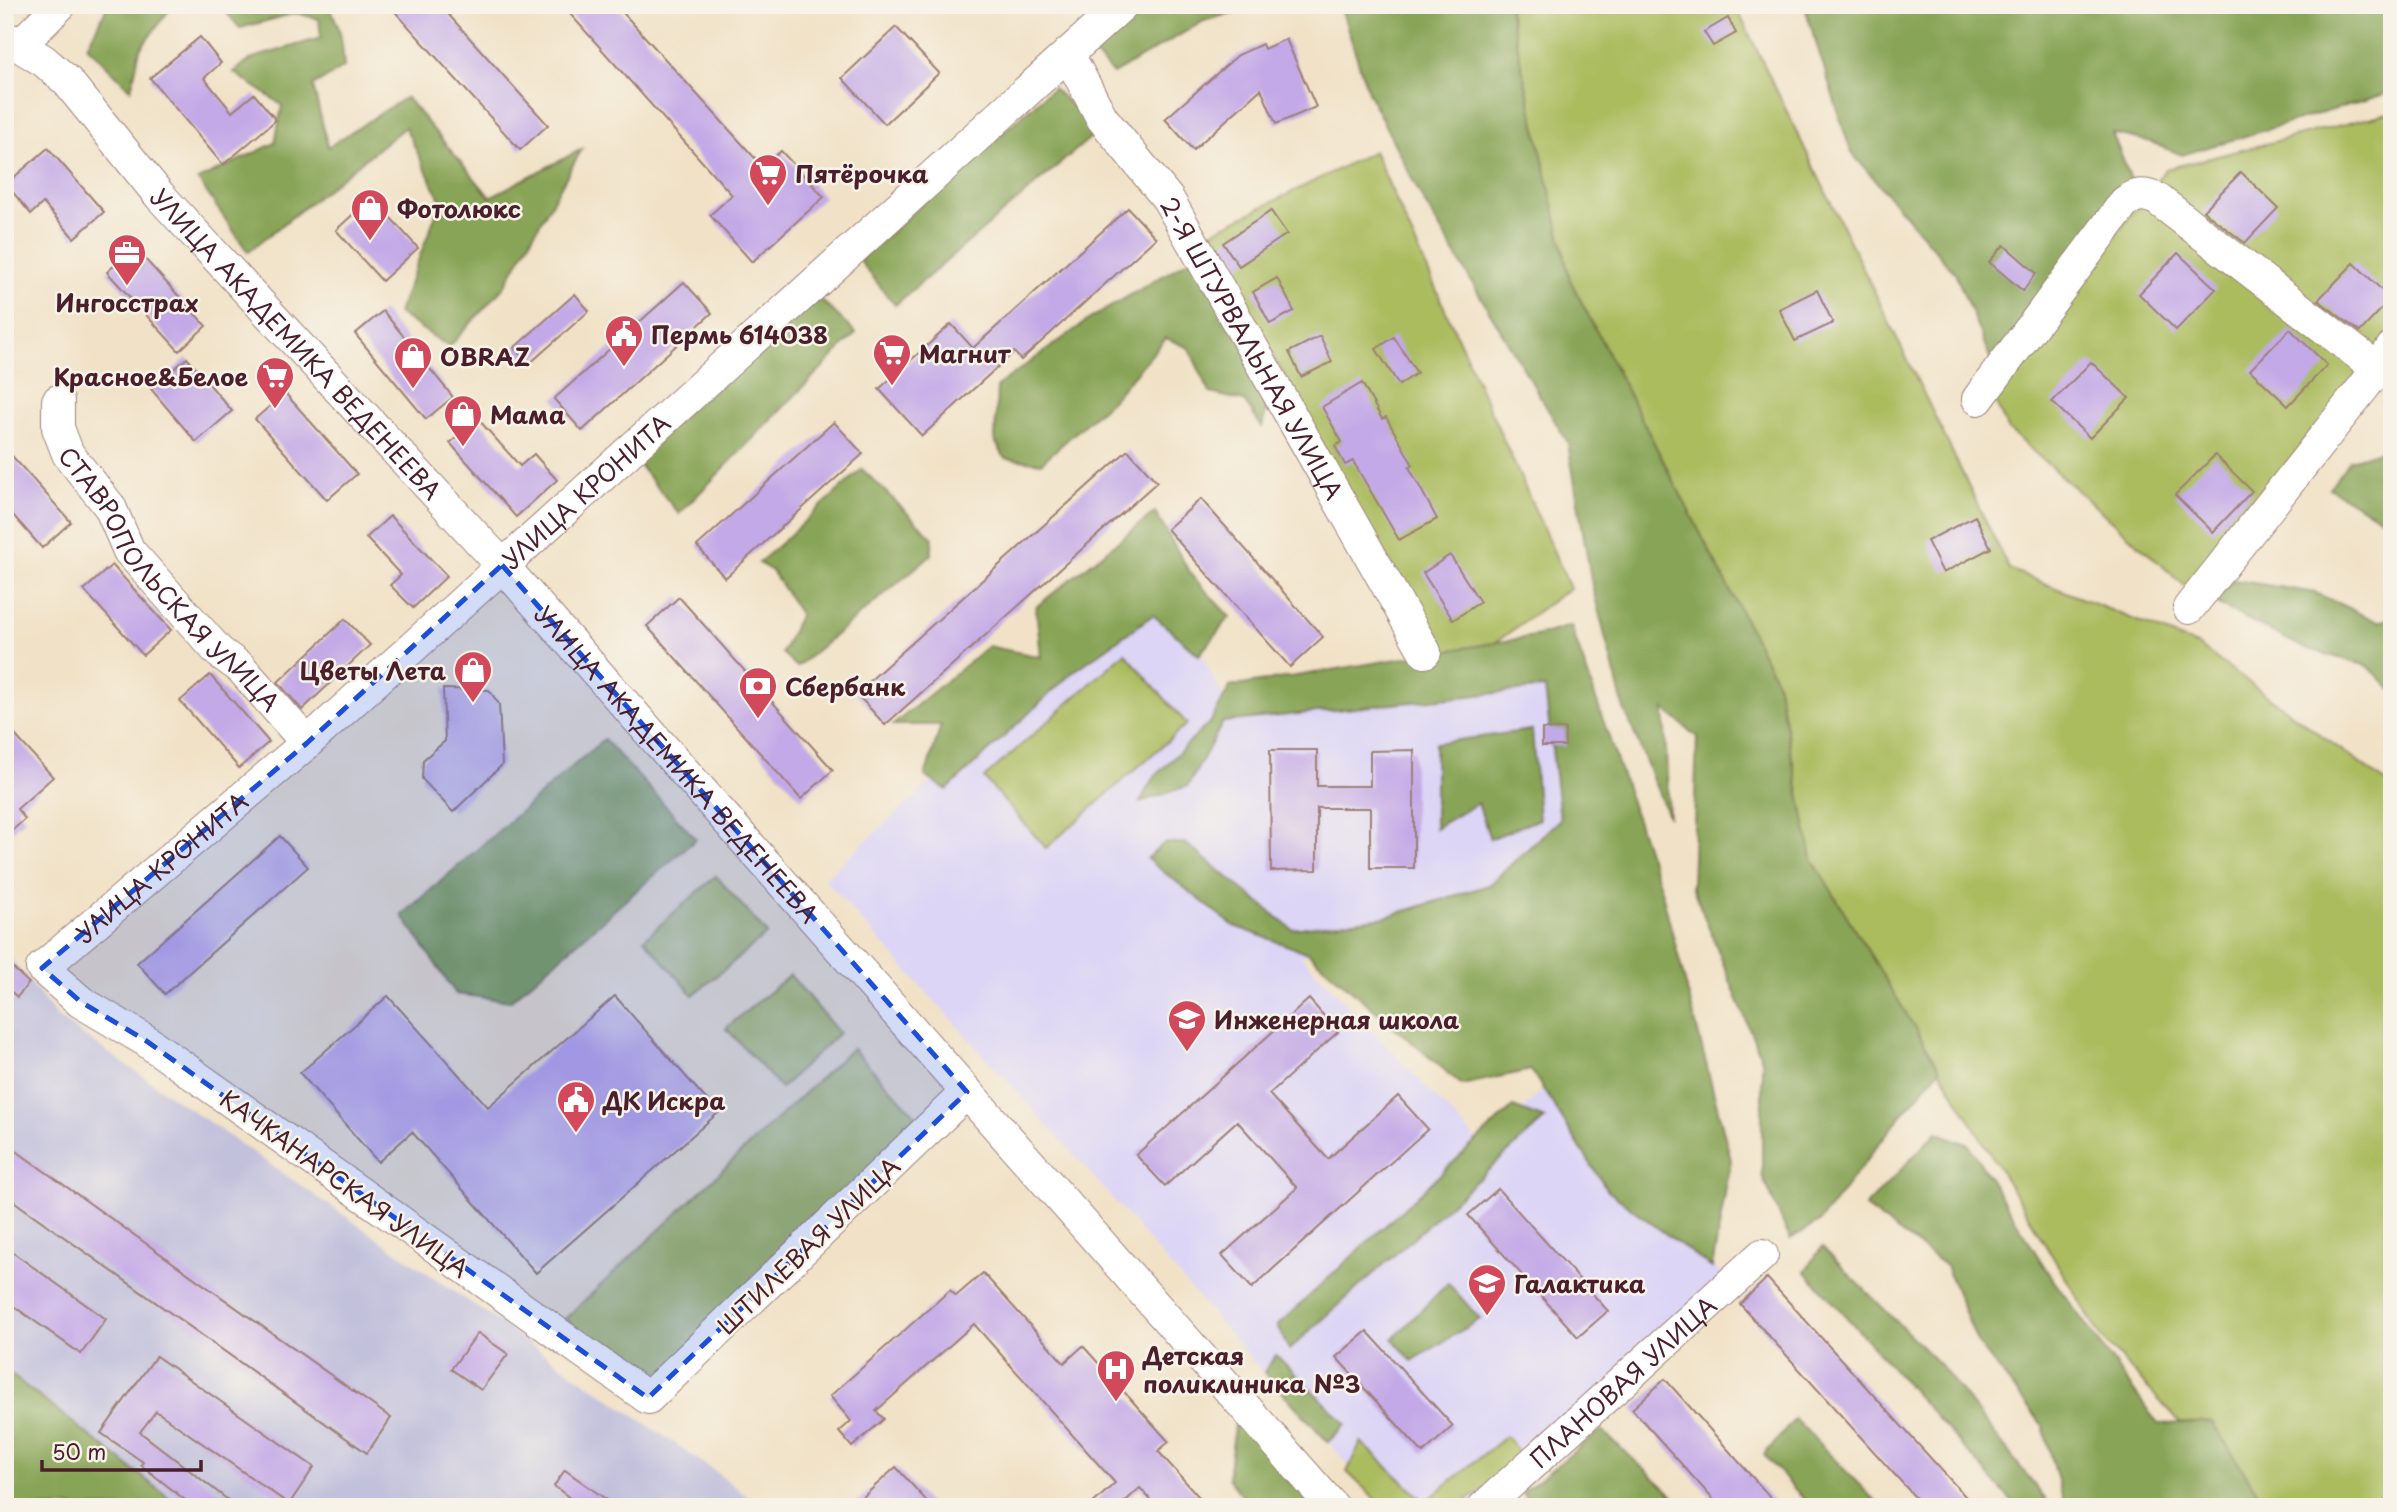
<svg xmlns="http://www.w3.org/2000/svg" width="2397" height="1512" font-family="'Playpen Sans',sans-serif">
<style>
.built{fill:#dcd5f6}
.industrial{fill:#c2c1dc}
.green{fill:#abbc5f;stroke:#7a6e45;stroke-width:2}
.forest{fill:#88a456;stroke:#696240;stroke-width:2}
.building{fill:#c3a9e7}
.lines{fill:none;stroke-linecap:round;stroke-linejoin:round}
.minor-casing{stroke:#9e8079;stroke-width:34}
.minor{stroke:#fff;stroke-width:32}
.marked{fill:#1d4ed8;fill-opacity:0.2;stroke:#1d4ed8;stroke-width:5;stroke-dasharray:14 9;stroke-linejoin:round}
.labels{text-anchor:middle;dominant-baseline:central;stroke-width:5;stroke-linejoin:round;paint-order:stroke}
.poi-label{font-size:24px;font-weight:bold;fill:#4a1f2b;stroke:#f7f3e8;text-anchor:start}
.street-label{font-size:24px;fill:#4a1f2b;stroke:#f7f3e8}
</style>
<rect width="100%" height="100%" fill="#f7f3e8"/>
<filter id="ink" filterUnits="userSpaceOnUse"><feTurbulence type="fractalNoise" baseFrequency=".0143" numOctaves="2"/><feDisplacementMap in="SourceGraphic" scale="14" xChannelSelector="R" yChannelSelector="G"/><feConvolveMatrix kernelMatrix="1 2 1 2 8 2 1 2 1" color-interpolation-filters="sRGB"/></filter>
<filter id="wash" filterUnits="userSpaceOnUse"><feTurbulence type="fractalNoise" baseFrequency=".00686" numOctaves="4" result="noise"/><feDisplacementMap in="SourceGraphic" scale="28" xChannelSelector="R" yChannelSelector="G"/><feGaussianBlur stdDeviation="1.57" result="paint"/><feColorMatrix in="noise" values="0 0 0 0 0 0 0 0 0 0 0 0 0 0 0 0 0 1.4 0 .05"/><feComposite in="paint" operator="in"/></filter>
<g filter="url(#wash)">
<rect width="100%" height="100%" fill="#f1e2c7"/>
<!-- built -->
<polygon class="built" points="1143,590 1195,643 1235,719 1558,664 1643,877 1301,956 1482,1146 1548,1086 1723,1276 1472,1507 1388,1507 1251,1359 1085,1167 824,879"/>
<!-- industrial -->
<polygon class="industrial" points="5,951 58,1018 716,1472 761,1507 181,1507 5,1370"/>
<!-- green -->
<g class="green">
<polygon points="1508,5 1735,5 2009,569 2199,646 2392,787 2392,1507 2257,1507 2102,1338 1812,859 1777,682 1570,280"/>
<polygon points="2392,112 2392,334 2193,593 2008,429 1993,397 2166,169"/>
<polygon points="1374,151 1570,588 1447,678 1208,234"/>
<polygon points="1125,653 1187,724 1046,848 984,778"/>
<polygon points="716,876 767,934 693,995 644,939"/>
<polygon points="790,975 839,1033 781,1088 726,1028"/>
<polygon points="852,1048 925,1125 654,1384 565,1319"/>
<polygon points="1506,1436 1526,1462 1457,1507 1384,1507 1347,1472 1361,1442 1425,1502"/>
</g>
<!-- forest -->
<g class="forest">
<polygon points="108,5 173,5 140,49 131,90 87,46"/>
<path d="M220,5h106c16,18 16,39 18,62l-31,19 15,61 78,-50 84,100 92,-48 -78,138 -55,60 -51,-34 43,-112 -36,-74 -157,125 -50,-72 77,-37 7,-38 -49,-33 20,-14 68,-20 -2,-19 -23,-6 -56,15z"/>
<polygon points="1137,5 1258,5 1204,21 1113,74 1091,50"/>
<polygon points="1340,5 1508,5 1570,280 1777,682 1812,859 1940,1069 1895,1123 1819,1222 1790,1239 1762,1175 1762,1060 1692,886 1697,737 1664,709 1669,818 1623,706 1592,585 1568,443 1424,202 1368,92"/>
<polygon points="1804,5 2392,5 2392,92 2182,155 2151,142 2112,133 2137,194 1994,367 1955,273 1851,152"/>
<polygon points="1053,88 1098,131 895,305 859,260"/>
<polygon points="1208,249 1272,388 1262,427 1244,401 1210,393 1189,348 1166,338 1112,400 1041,463 1005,458 995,441 997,386 1088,320"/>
<polygon points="816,295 856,333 679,514 635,460"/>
<polygon points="2392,447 2392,525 2329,488 2350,460"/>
<polygon points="862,469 933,538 931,555 797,667 782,653 800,614 772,571 759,563"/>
<polygon points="1155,512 1192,576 1230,617 1199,655 1153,615 1073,672 947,790 925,776 941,725 893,725 988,646 1041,657 1036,607"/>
<polygon points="2234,580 2316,593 2378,622 2392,618 2392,690 2368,666 2304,648 2211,601"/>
<polygon points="1571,626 1662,893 1731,1160 1712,1268 1608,1191 1531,1070 1462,1085 1308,953 1234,926 1147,859 1164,843 1185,843 1292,929 1385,917 1489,885 1560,819 1545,688 1223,722 1188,786 1140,802 1153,778 1211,721 1230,687 1535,636"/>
<polygon points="1532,730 1539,819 1490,839 1478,803 1435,828 1435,743"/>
<polygon points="604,739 696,839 510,1001 456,994 402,915"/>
<polygon points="1513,1107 1545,1119 1289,1350 1277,1326"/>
<polygon points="1937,1132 1969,1145 2049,1274 2158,1424 2212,1422 2267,1507 2065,1507 2043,1426 1977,1342 1946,1266 1865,1207"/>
<polygon points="1822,1247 1941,1366 2046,1500 2043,1507 2017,1507 1805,1271"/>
<polygon points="1448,1283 1480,1319 1412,1361 1393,1339"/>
<polygon points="1276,1355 1346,1424 1328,1442 1264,1372"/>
<polygon points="5,1370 181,1507 5,1507"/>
<polygon points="1236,1416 1329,1507 1251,1507 1228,1478"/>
<polygon points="1795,1419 1881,1507 1811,1507 1764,1455"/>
<polygon points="1601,1430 1676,1498 1681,1507 1536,1507 1522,1493"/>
</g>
<g id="blocks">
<!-- building -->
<g class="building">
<polygon points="389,5 440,5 548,125 520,150"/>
<polygon points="562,5 616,5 763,167 781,151 824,197 752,262 710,215 732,195"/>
<polygon points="1728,18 1736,33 1713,46 1704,32"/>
<polygon points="896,27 939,73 885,124 842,78"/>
<polygon points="200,37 221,63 204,78 232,112 254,94 276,120 223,165 150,78"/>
<polygon points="1286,39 1316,107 1276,124 1261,89 1193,150 1165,119 1238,55 1262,44 1264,49"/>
<polygon points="48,148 104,212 74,238 43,203 31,214 6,184"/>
<polygon points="2241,172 2278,208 2245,243 2203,211"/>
<polygon points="372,197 418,248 382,281 336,230"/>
<polygon points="1128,208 1156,238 1021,360 1014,352 922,436 879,389 951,324 973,348"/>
<polygon points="1271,211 1287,234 1239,266 1223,243"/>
<polygon points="2004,245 2036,273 2023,291 1989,262"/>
<polygon points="134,247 206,326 179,351 107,272"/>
<polygon points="2178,253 2216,289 2176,330 2139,294"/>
<polygon points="2354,263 2391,299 2360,332 2318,300"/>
<polygon points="1277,278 1294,311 1270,324 1253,292"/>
<polygon points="684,282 712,313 582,431 554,399"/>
<polygon points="1817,290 1833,323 1795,341 1779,309"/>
<polygon points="575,294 589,311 529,364 514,348"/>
<polygon points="383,311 453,397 426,419 355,334"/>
<polygon points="2290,329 2327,365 2288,406 2250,370"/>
<polygon points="1320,336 1332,362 1301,377 1289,352"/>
<polygon points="1394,337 1417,373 1399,385 1376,349"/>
<polygon points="187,358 232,411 196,442 151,389"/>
<polygon points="2091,362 2129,398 2090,438 2052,402"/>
<polygon points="1362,383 1382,419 1386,417 1413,465 1409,467 1437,519 1399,540 1353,461 1345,465 1335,446 1342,442 1322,407"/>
<polygon points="285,393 357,474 327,500 255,419"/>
<polygon points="478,419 520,466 534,454 557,480 516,517 450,443"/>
<polygon points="834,422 863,454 725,578 697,546"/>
<polygon points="5,448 71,522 42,548 5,506"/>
<polygon points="1128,450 1157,482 885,725 856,693"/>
<polygon points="2215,455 2252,491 2213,532 2175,495"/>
<polygon points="1201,499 1323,637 1290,667 1167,529"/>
<polygon points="390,516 447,576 413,608 390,585 401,575 366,538"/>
<polygon points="1975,516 1991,548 1943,573 1927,541"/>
<polygon points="1450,555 1480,602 1453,620 1423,573"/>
<polygon points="112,565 171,630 143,655 84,590"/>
<polygon points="679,597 833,770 801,799 647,626"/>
<polygon points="345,619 370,645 302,710 278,682"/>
<polygon points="210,675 269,742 239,768 180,701"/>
<polygon points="443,689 489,690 499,704 502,765 453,812 422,779 423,760 445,741"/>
<polygon points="5,724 53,777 17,809 25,819 5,837"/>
<rect x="1542" y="729" width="23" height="17"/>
<polygon points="1270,750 1317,750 1317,786 1370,786 1370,751 1414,750 1414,868 1370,868 1370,808 1317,808 1317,870 1271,871"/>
<polygon points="280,836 308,867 165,994 137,963"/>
<polygon points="5,961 29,983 17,997 5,986"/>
<polygon points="388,996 488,1107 615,996 718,1113 536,1273 412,1132 378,1162 300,1073"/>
<polygon points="1309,999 1338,1032 1269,1094 1328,1159 1398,1096 1428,1129 1252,1288 1222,1255 1297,1188 1237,1121 1165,1186 1136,1155"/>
<polygon points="5,1143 391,1418 367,1453 5,1195"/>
<polygon points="1498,1189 1608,1311 1578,1337 1468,1215"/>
<polygon points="5,1247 106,1319 81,1354 5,1300"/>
<polygon points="983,1273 1064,1363 1083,1346 1169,1442 1158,1451 1208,1507 1157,1507 1140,1488 1119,1507 1089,1507 1115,1483 974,1324 876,1411 884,1419 852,1447 839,1432 851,1421 830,1396 950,1290 956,1296"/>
<polygon points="1767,1278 1975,1507 1924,1507 1740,1304"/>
<polygon points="1367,1331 1453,1426 1423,1453 1336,1357"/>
<polygon points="478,1333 508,1354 481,1390 451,1369"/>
<polygon points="156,1356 314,1467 289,1504 156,1411 140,1432 237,1507 194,1507 141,1465 143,1462 101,1433"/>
<polygon points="1665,1379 1779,1507 1720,1507 1632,1409"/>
<polygon points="896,1467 932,1507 852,1507"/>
<polygon points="565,1470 617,1507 582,1507 554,1486"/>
</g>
</g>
</g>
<g filter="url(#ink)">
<use href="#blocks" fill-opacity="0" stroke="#9e8079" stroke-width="2"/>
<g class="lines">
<defs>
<g id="minor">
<path id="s1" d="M5,37l39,24 23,20 93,115 342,369 831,942"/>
<polyline points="20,45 60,5"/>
<path id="s2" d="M1068,54l34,64 66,81 257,453"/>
<path d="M1978,399l147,-197c12,-8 18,-9 32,-3l221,170"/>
<path id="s3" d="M58,401v27l10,26 42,53 19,44 90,101 22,16 66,75"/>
<polyline points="2189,608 2378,369 2392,348"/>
<path id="s4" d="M967,1092l-319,306 -503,-358 -64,-38 -39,-34 265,-225 815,-738"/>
<path id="s5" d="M1484,1507l278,-252"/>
</g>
</defs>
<!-- minor casing -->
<use href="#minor" class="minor-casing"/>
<!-- minor -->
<use href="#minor" class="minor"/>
</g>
</g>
<!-- marked area -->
<path class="marked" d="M502,565l465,527 -319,306 -503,-358 -64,-38 -39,-34 265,-225z"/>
<!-- icons -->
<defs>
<symbol id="supermarket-pin" viewBox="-11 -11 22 30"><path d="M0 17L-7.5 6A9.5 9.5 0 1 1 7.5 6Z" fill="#d1495b" stroke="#f7f3e8"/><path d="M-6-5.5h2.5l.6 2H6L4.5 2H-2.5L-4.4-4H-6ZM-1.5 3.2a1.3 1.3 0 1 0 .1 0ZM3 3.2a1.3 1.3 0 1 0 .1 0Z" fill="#fff"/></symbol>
<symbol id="shop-pin" viewBox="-11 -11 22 30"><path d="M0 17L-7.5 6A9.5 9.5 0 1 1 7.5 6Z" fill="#d1495b" stroke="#f7f3e8"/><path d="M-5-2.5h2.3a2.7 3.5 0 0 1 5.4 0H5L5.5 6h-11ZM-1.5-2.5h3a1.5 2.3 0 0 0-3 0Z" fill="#fff"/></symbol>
<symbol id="office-pin" viewBox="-11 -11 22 30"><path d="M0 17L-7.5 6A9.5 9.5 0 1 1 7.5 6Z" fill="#d1495b" stroke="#f7f3e8"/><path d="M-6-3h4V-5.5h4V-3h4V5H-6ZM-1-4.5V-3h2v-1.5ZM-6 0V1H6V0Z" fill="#fff"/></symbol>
<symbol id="civic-pin" viewBox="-11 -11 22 30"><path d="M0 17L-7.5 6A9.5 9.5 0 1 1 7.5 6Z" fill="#d1495b" stroke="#f7f3e8"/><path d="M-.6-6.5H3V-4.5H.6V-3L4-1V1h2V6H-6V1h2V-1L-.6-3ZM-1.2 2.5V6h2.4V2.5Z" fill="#fff"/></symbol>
<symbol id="bank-pin" viewBox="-11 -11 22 30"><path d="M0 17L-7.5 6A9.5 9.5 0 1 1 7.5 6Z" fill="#d1495b" stroke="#f7f3e8"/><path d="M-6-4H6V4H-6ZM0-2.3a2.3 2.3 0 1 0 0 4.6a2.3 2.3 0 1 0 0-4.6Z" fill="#fff"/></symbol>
<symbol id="school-pin" viewBox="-11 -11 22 30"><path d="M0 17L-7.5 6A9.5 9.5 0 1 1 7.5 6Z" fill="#d1495b" stroke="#f7f3e8"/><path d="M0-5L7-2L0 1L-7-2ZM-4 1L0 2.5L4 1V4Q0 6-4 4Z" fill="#fff"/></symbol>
<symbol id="hospital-pin" viewBox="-11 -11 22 30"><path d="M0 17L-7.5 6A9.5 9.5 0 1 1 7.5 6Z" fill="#d1495b" stroke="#f7f3e8"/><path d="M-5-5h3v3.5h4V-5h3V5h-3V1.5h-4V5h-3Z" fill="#fff"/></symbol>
</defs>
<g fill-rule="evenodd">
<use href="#supermarket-pin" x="746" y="151" width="44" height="60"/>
<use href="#shop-pin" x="348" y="186" width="44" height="60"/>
<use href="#office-pin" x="105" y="231" width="44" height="60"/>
<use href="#civic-pin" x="602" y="312" width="44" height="60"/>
<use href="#supermarket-pin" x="870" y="331" width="44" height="60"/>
<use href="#shop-pin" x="391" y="334" width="44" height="60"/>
<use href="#supermarket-pin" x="253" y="354" width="44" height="60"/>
<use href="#shop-pin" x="441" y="392" width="44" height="60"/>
<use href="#shop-pin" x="451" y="648" width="44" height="60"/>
<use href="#bank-pin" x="736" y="664" width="44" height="60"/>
<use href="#school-pin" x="1165" y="997" width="44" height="60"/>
<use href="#civic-pin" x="554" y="1078" width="44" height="60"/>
<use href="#school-pin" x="1465" y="1261" width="44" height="60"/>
<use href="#hospital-pin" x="1094" y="1347" width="44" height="60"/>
</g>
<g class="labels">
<!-- poi labels -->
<g class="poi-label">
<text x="795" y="173">Пятёрочка</text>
<text x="397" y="208">Фотолюкс</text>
<text x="127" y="302" text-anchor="middle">Ингосстрах</text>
<text x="651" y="334">Пермь 614038</text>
<text x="919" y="353">Магнит</text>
<text x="440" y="356">OBRAZ</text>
<text x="248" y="376" text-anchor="end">Красное&amp;Белое</text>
<text x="490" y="414">Мама</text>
<text x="446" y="670" text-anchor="end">Цветы Лета</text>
<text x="785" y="686">Сбербанк</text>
<text x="1214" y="1019">Инженерная школа</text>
<text x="603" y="1100">ДК Искра</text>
<text x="1514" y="1283">Галактика</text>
<text x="1143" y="1355">Детская<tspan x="1143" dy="28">поликлиника №3</tspan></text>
</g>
<!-- street labels -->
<g class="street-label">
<text stroke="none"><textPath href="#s1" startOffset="425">УЛИЦА АКАДЕМИКА ВЕДЕНЕЕВА</textPath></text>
<text stroke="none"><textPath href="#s2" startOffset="348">2-Я ШТУРВАЛЬНАЯ УЛИЦА</textPath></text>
<text stroke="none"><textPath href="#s4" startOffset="1909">УЛИЦА КРОНИТА</textPath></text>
<text stroke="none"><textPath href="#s3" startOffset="217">СТАВРОПОЛЬСКАЯ УЛИЦА</textPath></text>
<text stroke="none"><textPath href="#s1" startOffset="992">УЛИЦА АКАДЕМИКА ВЕДЕНЕЕВА</textPath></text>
<text stroke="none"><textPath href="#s4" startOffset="1342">УЛИЦА КРОНИТА</textPath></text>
<text transform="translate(345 1183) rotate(36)">КАЧКАНАРСКАЯ УЛИЦА</text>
<text transform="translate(808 1245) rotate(-44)">ШТИЛЕВАЯ УЛИЦА</text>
<text stroke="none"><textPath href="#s5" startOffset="187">ПЛАНОВАЯ УЛИЦА</textPath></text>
</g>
</g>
<!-- margin -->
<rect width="2397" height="1512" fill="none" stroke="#f7f3e8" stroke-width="28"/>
<!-- scale -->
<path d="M42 1460v10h159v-10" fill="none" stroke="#4a1f2b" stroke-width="3.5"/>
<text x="52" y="1460" font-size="21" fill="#4a1f2b" stroke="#f7f3e8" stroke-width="5" paint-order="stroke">50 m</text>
</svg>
